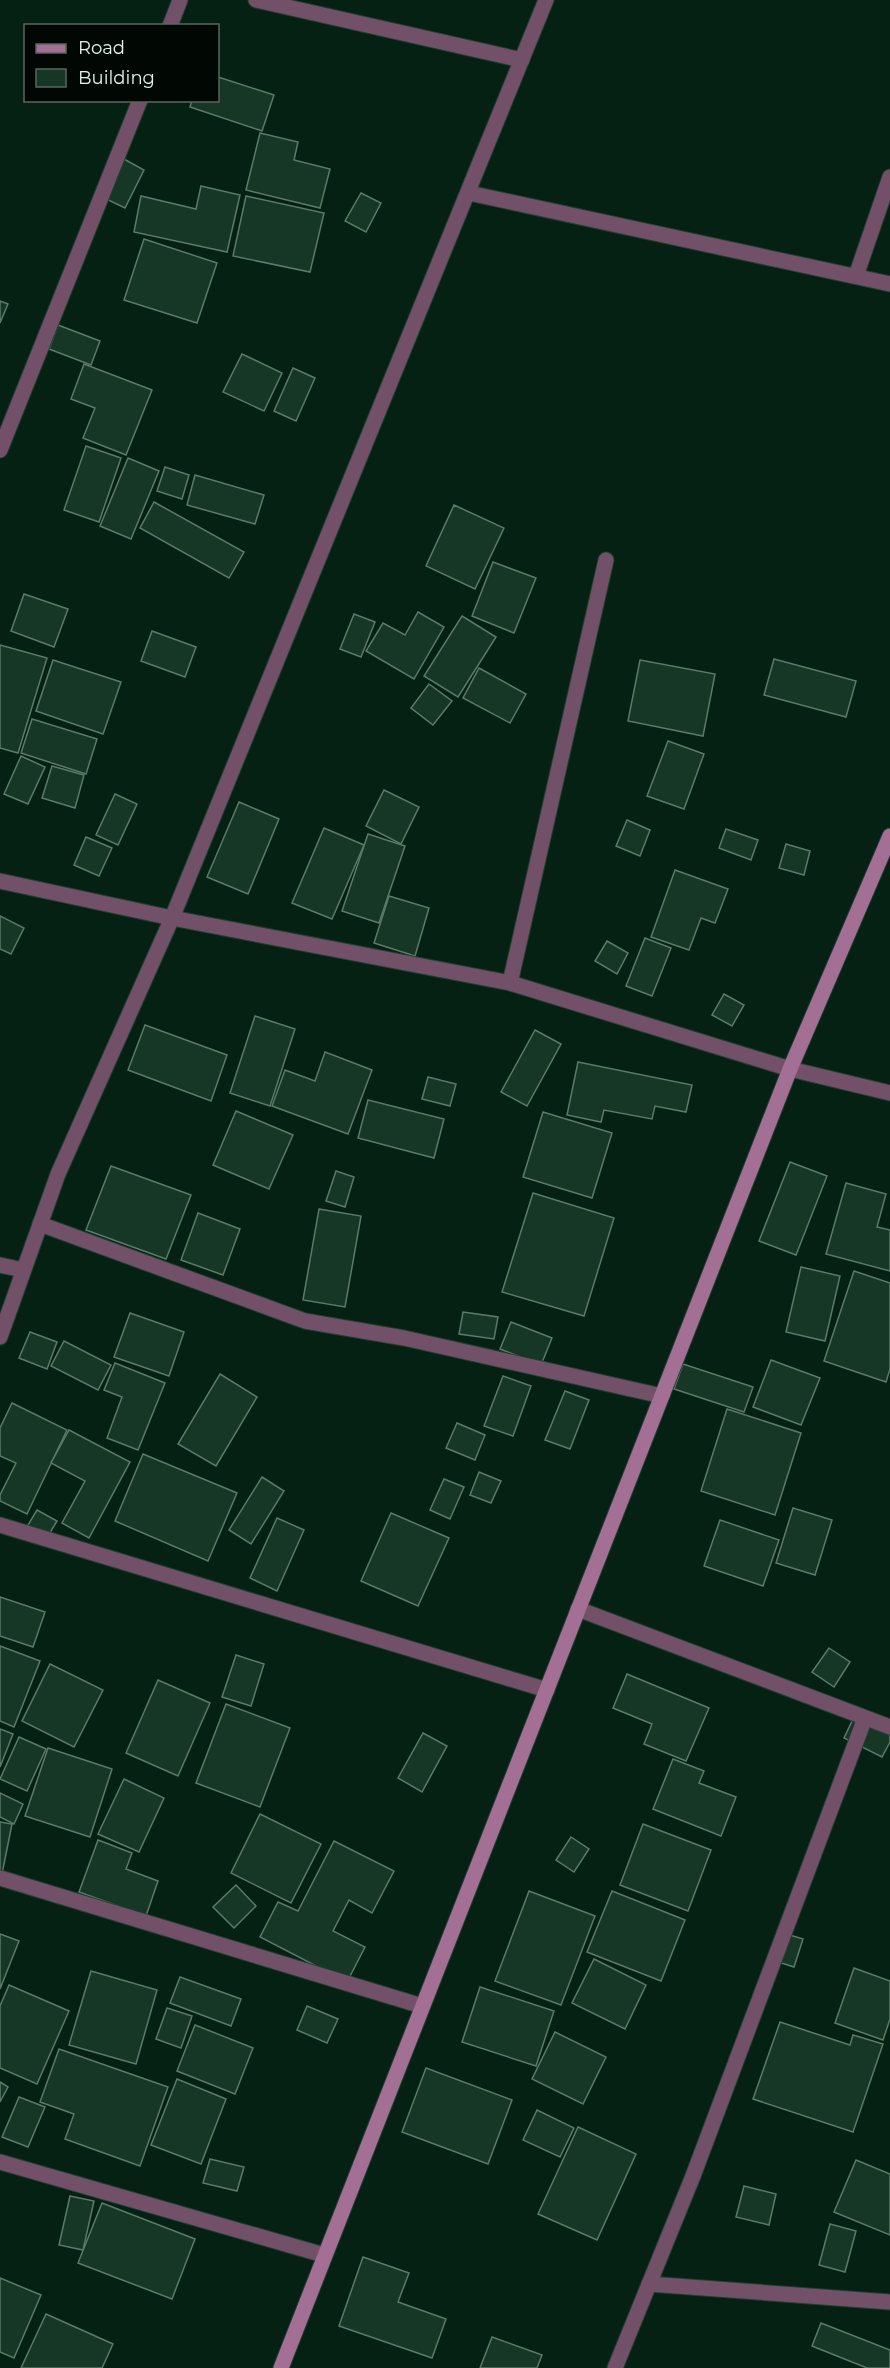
<svg xmlns="http://www.w3.org/2000/svg" width="890" height="2368" font-family="Montserrat,sans-serif">
<style>
.building{fill:#163726;stroke:#5b7a68;stroke-width:1.5}
.lines{fill:none;stroke-linecap:round;stroke-linejoin:round}
.street-casing{stroke:#233e31;stroke-width:17}
.secondary-casing{stroke:#233e31;stroke-width:17}
.street{stroke:#725168;stroke-width:15}
.secondary{stroke:#a46f94;stroke-width:15}
</style>
<rect width="100%" height="100%" fill="#042113"/>
<!-- building -->
<g class="building">
<polygon points="218,77 274,95 262,131 190,107 192,100 218,100"/>
<polygon points="260,133 298,142 294,160 330,169 320,208 246,190"/>
<polygon points="124,159 144,170 125,208 104,198"/>
<polygon points="201,186 240,195 227,252 134,232 141,196 196,209"/>
<polygon points="361,193 381,203 366,232 345,221"/>
<polygon points="246,196 324,213 310,272 233,256"/>
<polygon points="144,239 217,263 197,323 124,300"/>
<polygon points="0,301 8,304 0,323"/>
<polygon points="58,325 100,341 91,365 49,349"/>
<polygon points="242,354 282,373 264,411 223,392"/>
<polygon points="84,364 152,390 126,455 83,438 95,408 71,399"/>
<polygon points="293,368 315,378 296,421 274,411"/>
<polygon points="86,446 121,458 99,522 64,510"/>
<polygon points="128,458 159,471 131,539 100,526"/>
<polygon points="165,467 189,475 182,499 157,491"/>
<polygon points="195,475 264,495 255,524 187,505"/>
<polygon points="154,502 244,552 229,578 140,528"/>
<polygon points="454,505 504,528 475,589 426,566"/>
<polygon points="493,562 536,578 514,633 472,616"/>
<polygon points="24,594 68,609 54,647 11,631"/>
<polygon points="418,612 444,627 414,679 366,651 383,623 405,635"/>
<polygon points="354,614 375,622 361,657 340,649"/>
<polygon points="462,616 496,637 458,697 424,676"/>
<polygon points="152,631 196,647 185,677 141,661"/>
<polygon points="0,645 47,658 18,753 0,748"/>
<polygon points="774,659 856,681 846,717 764,695"/>
<polygon points="53,660 121,682 103,734 36,711"/>
<polygon points="640,660 715,674 703,736 628,721"/>
<polygon points="479,668 526,694 510,723 463,698"/>
<polygon points="429,684 452,701 433,725 411,708"/>
<polygon points="32,719 97,739 86,774 21,753"/>
<polygon points="668,741 704,754 684,809 647,796"/>
<polygon points="21,756 45,767 28,804 4,794"/>
<polygon points="52,766 84,775 75,808 42,798"/>
<polygon points="384,790 419,807 401,844 366,826"/>
<polygon points="115,794 137,804 118,845 96,835"/>
<polygon points="239,802 279,819 248,894 207,877"/>
<polygon points="627,820 650,830 640,856 616,846"/>
<polygon points="324,828 364,845 332,919 292,903"/>
<polygon points="726,829 758,840 751,860 719,848"/>
<polygon points="368,834 405,846 379,923 342,911"/>
<polygon points="86,837 112,848 99,876 74,865"/>
<polygon points="786,844 810,851 804,875 779,868"/>
<polygon points="675,870 728,889 715,923 701,918 689,950 651,937"/>
<polygon points="389,896 429,908 415,956 374,943"/>
<polygon points="0,916 24,928 11,954 0,949"/>
<polygon points="645,938 671,948 652,996 626,986"/>
<polygon points="607,941 628,953 617,974 595,961"/>
<polygon points="724,994 744,1005 732,1026 712,1015"/>
<polygon points="255,1016 295,1029 270,1106 230,1093"/>
<polygon points="145,1025 227,1055 211,1101 128,1070"/>
<polygon points="535,1030 561,1044 527,1106 501,1092"/>
<polygon points="325,1052 372,1070 348,1134 272,1106 285,1070 315,1081"/>
<polygon points="578,1062 692,1085 686,1112 655,1106 652,1119 604,1110 601,1122 567,1115"/>
<polygon points="428,1077 456,1084 450,1106 422,1099"/>
<polygon points="368,1100 444,1119 434,1158 358,1138"/>
<polygon points="236,1111 293,1135 269,1189 213,1165"/>
<polygon points="543,1112 612,1133 592,1198 523,1177"/>
<polygon points="790,1162 827,1176 796,1255 759,1241"/>
<polygon points="111,1166 191,1195 166,1259 86,1230"/>
<polygon points="336,1171 354,1177 345,1207 326,1201"/>
<polygon points="846,1183 886,1194 877,1227 890,1230 890,1271 826,1254"/>
<polygon points="533,1193 614,1218 584,1316 502,1292"/>
<polygon points="319,1209 361,1216 345,1307 303,1300"/>
<polygon points="198,1213 240,1229 223,1275 181,1260"/>
<polygon points="801,1267 840,1276 825,1341 786,1332"/>
<polygon points="854,1271 890,1283 890,1369 886,1382 824,1361"/>
<polygon points="463,1312 498,1317 494,1339 459,1334"/>
<polygon points="130,1313 184,1332 169,1376 114,1357"/>
<polygon points="511,1322 552,1338 541,1365 500,1349"/>
<polygon points="30,1332 57,1342 47,1369 19,1358"/>
<polygon points="64,1341 111,1365 98,1390 51,1366"/>
<polygon points="771,1360 820,1378 801,1425 753,1407"/>
<polygon points="115,1363 165,1383 138,1450 107,1438 122,1397 104,1390"/>
<polygon points="683,1364 753,1387 744,1412 674,1389"/>
<polygon points="220,1374 257,1397 216,1466 178,1444"/>
<polygon points="503,1376 531,1386 513,1436 484,1426"/>
<polygon points="565,1391 589,1400 570,1449 545,1440"/>
<polygon points="12,1403 67,1430 27,1514 0,1501 0,1495 16,1463 0,1456 0,1428"/>
<polygon points="727,1409 801,1433 775,1515 701,1491"/>
<polygon points="457,1423 485,1435 475,1460 446,1448"/>
<polygon points="69,1430 130,1462 89,1538 62,1523 85,1481 51,1463"/>
<polygon points="143,1454 237,1493 208,1561 115,1521"/>
<polygon points="479,1472 501,1481 491,1503 470,1495"/>
<polygon points="262,1477 284,1491 251,1544 229,1530"/>
<polygon points="444,1479 464,1487 450,1519 430,1510"/>
<polygon points="793,1508 832,1520 815,1575 776,1563"/>
<polygon points="37,1510 57,1521 45,1541 25,1530"/>
<polygon points="391,1513 449,1538 418,1606 361,1581"/>
<polygon points="277,1518 304,1530 277,1591 250,1578"/>
<polygon points="720,1520 779,1540 763,1586 704,1566"/>
<polygon points="0,1597 45,1612 33,1647 0,1636"/>
<polygon points="0,1646 40,1661 14,1727 0,1721"/>
<polygon points="829,1648 850,1662 834,1687 812,1672"/>
<polygon points="236,1655 264,1664 251,1706 222,1697"/>
<polygon points="50,1664 103,1690 74,1747 22,1721"/>
<polygon points="627,1674 709,1708 686,1761 644,1744 652,1724 613,1708"/>
<polygon points="158,1680 210,1703 178,1776 126,1753"/>
<polygon points="226,1704 290,1728 260,1807 196,1783"/>
<polygon points="854,1717 890,1735 890,1742 882,1757 844,1738"/>
<polygon points="0,1729 13,1734 0,1767"/>
<polygon points="423,1733 447,1746 422,1792 398,1778"/>
<polygon points="19,1737 46,1749 27,1791 0,1779"/>
<polygon points="48,1748 112,1769 90,1837 25,1816"/>
<polygon points="673,1759 704,1771 699,1783 736,1797 721,1836 653,1809"/>
<polygon points="124,1779 164,1798 139,1852 98,1834"/>
<polygon points="0,1793 23,1804 14,1824 0,1817"/>
<polygon points="260,1814 321,1844 291,1903 231,1873"/>
<polygon points="0,1822 12,1824 1,1879 0,1879"/>
<polygon points="643,1824 711,1850 688,1911 620,1885"/>
<polygon points="571,1837 589,1849 574,1872 556,1860"/>
<polygon points="98,1840 132,1853 126,1869 158,1881 146,1916 79,1892"/>
<polygon points="334,1841 394,1871 372,1913 349,1900 333,1931 365,1947 347,1982 260,1937 278,1902 298,1911"/>
<polygon points="236,1885 256,1906 234,1928 213,1907"/>
<polygon points="529,1891 595,1916 561,2005 495,1981"/>
<polygon points="612,1891 685,1920 661,1981 587,1952"/>
<polygon points="780,1932 803,1939 794,1967 772,1960"/>
<polygon points="0,1934 19,1941 0,1989"/>
<polygon points="594,1959 646,1985 625,2029 572,2003"/>
<polygon points="854,1968 890,1981 890,2019 883,2040 835,2023"/>
<polygon points="91,1971 157,1990 136,2064 69,2045"/>
<polygon points="180,1977 241,1999 231,2026 170,2003"/>
<polygon points="9,1985 69,2011 37,2084 0,2068 0,2006"/>
<polygon points="480,1987 554,2011 536,2066 462,2042"/>
<polygon points="307,2006 338,2019 327,2043 297,2030"/>
<polygon points="167,2008 192,2016 181,2048 156,2039"/>
<polygon points="780,2022 850,2045 853,2035 883,2044 853,2132 753,2099"/>
<polygon points="195,2025 253,2048 235,2094 177,2071"/>
<polygon points="555,2032 606,2057 583,2104 532,2079"/>
<polygon points="59,2049 168,2087 140,2166 65,2139 74,2114 40,2102"/>
<polygon points="426,2068 512,2100 488,2164 402,2132"/>
<polygon points="177,2079 226,2099 201,2164 151,2145"/>
<polygon points="0,2082 8,2087 0,2102"/>
<polygon points="19,2097 45,2107 28,2147 2,2137"/>
<polygon points="537,2110 574,2128 560,2157 523,2140"/>
<polygon points="578,2127 636,2154 597,2240 538,2214"/>
<polygon points="210,2159 244,2167 237,2191 203,2183"/>
<polygon points="856,2160 890,2174 890,2235 834,2212"/>
<polygon points="744,2186 776,2194 769,2225 736,2217"/>
<polygon points="70,2196 94,2201 83,2250 59,2245"/>
<polygon points="102,2203 195,2239 172,2299 78,2263"/>
<polygon points="830,2224 856,2231 845,2272 819,2265"/>
<polygon points="363,2257 409,2273 398,2302 446,2319 432,2358 339,2326"/>
<polygon points="0,2278 41,2295 14,2358 0,2352"/>
<polygon points="46,2314 113,2344 102,2368 21,2368"/>
<polygon points="821,2323 890,2350 890,2368 867,2368 812,2346"/>
<polygon points="492,2337 542,2355 537,2368 480,2368"/>
</g>
<g class="lines">
<defs>
<g id="street">
<polyline points="256,0 522,60"/>
<polyline points="170,26 180,0"/>
<polyline points="469,193 890,284"/>
<polyline points="856,276 890,177"/>
<polyline points="0,450 140,100"/>
<polyline points="0,881 172,918 510,983 790,1069 890,1093"/>
<polyline points="510,983 606,560"/>
<polyline points="40,1224 305,1321 404,1338 662,1396"/>
<polyline points="0,1265 23,1270"/>
<polyline points="0,1337 58,1174 172,918 546,0"/>
<polyline points="0,1525 547,1690"/>
<polyline points="578,1609 890,1727"/>
<polyline points="0,1878 422,2006"/>
<polyline points="0,2162 324,2255"/>
<polyline points="649,2284 890,2302"/>
<polyline points="615,2368 693,2176 865,1718"/>
</g>
<polyline id="secondary" points="281,2368 790,1069 890,836"/>
</defs>
<!-- street casing -->
<use href="#street" class="street-casing"/>
<!-- secondary casing -->
<use href="#secondary" class="secondary-casing"/>
<!-- street -->
<use href="#street" class="street"/>
<!-- secondary -->
<use href="#secondary" class="secondary"/>
</g>
<!-- legend -->
<rect x="24" y="24" width="195" height="78" fill="#010804" stroke="#5b6660" stroke-width="1.5"/>
<rect x="36" y="44" width="30" height="9" fill="#a46f94" stroke="#5b6660" stroke-width="1.5"/>
<text x="78" y="54" font-size="18" fill="#e2f3e9">Road</text>
<rect x="36" y="69" width="30" height="18" fill="#163726" stroke="#5b6660" stroke-width="1.5"/>
<text x="78" y="84" font-size="18" fill="#e2f3e9">Building</text>
</svg>
